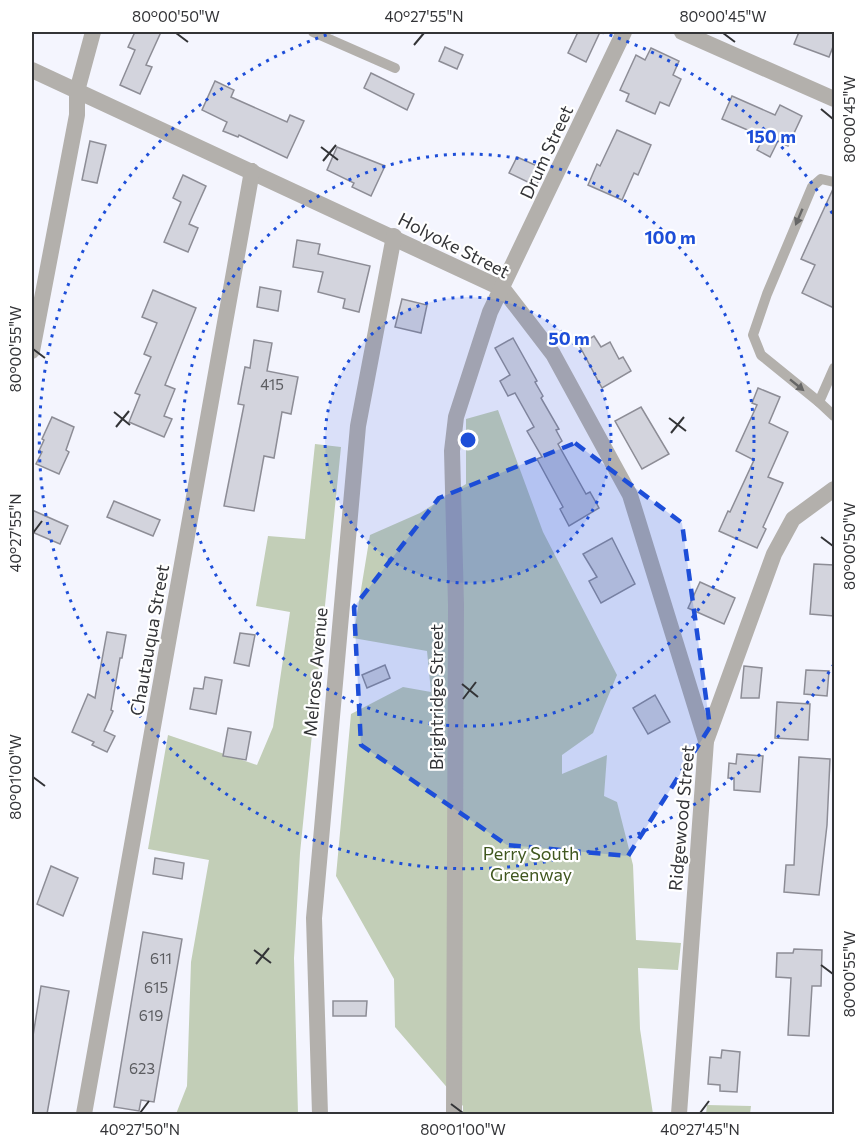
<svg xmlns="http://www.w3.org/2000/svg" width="866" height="1146" font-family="Commissioner,sans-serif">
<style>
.green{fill:#c2ceb7}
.building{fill:#d3d4dd;stroke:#8d8d96;stroke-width:1.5}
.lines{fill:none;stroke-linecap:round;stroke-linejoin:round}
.service{stroke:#b3b0ac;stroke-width:10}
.minor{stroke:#b3b0ac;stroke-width:16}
.oneway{fill:#666}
.marked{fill:#1d4ed8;fill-opacity:0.2;stroke:#1d4ed8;stroke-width:4.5;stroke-dasharray:12 8;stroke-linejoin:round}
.ticks{fill:none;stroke:#333437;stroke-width:2}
.ring{fill:none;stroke:#1d4ed8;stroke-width:3;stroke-dasharray:3 6}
.labels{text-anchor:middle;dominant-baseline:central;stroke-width:4.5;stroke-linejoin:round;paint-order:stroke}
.number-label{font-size:15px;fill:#5b5c60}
.street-label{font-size:18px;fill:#333437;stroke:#fff}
.park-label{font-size:18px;fill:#40571f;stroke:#fff}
.centre{fill:#1d4ed8;stroke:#fff;stroke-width:3}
.ring-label{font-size:18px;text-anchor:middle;font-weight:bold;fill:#1d4ed8;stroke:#fff;stroke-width:4.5;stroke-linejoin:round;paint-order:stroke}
.neatline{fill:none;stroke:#333437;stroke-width:2}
.ticks-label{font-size:15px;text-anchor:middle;fill:#333437}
</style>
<rect width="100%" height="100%" fill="#f4f5fe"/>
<!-- green -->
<g class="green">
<polygon points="498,410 543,532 617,675 593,733 562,755 562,774 607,755 604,796 617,802 633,865 636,940 681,943 678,970 638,968 640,1029 653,1114 463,1114 463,1106 395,1027 394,979 336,876 351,714 403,687 431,692 427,651 353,638 370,535 420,513 466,484 466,419"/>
<polygon points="315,444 341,447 300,853 294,958 298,1114 176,1114 187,1086 191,962 209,860 148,849 168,735 257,765 273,727 290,612 256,606 268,536 305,539"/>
<polygon points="707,1105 751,1106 750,1114 706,1114"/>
</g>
<!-- building -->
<g class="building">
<polygon points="135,32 161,32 146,65 152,67 140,94 120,85 135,50 128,47"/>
<polygon points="578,32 600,32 586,62 568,53"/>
<polygon points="799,32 834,32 834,44 829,57 794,44"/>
<polygon points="445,47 463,55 457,69 439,61"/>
<polygon points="651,48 679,61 673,75 681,79 669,106 660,102 655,114 626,101 629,94 620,90 636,55 645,60"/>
<polygon points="371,73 414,94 407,110 364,88"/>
<polygon points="215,81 234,90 231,97 287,122 290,115 304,121 287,158 239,135 238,137 223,131 227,122 202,110"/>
<polygon points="732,96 775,115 780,105 802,116 788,146 778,141 770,157 757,150 764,137 722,119"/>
<polygon points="617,130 651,145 638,175 634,173 622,200 588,185 597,164 600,166"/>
<polygon points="90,141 106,145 97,183 82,180"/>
<polygon points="337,147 385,166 371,196 352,187 354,183 327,170"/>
<polygon points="517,157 544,169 536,186 509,173"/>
<polygon points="183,175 206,186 189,224 198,228 188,252 164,242 181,202 173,198"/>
<polygon points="833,189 834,189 834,308 802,293 815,265 801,259"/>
<polygon points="297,240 320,244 318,254 370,266 359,312 343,308 345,299 318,292 323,272 293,267"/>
<polygon points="260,287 281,291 278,311 257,307"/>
<polygon points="153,290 196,308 165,385 175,389 164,416 172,419 164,437 129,422 140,395 135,393 151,357 144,354 157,323 142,317"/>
<polygon points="402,299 427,305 421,333 395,327"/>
<polygon points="594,336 601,347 610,342 619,359 623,357 631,371 602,388 579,345"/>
<polygon points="513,338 537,381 535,382 543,396 541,398 559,429 556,430 562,441 558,444 586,494 590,492 599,508 569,526 560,509 563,507 537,459 542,457 527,431 534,427 515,393 508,396 500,381 510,375 495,348"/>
<polygon points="254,340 272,343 267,371 298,377 291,414 282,412 274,458 264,456 254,511 224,506 244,405 238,404 245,367 250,368"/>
<polygon points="758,388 780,397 769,423 788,432 768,477 783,483 763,527 766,529 757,548 719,531 728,511 730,512 754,460 736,451 757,405 752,403"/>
<polygon points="641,407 669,454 642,469 615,421"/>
<polygon points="52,417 74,427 66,450 69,452 59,474 36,464 42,452 39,451 44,440 42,439"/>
<polygon points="114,501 160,520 153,536 107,517"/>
<polygon points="32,510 68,526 60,544 32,532"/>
<polygon points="612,538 635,584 601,603 589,581 597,577 583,554"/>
<polygon points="814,564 834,565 834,616 810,614"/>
<polygon points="700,582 735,598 724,624 688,608"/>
<polygon points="107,632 126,635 122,658 120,658 111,710 113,711 104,731 115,736 107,752 92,745 94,742 72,732 88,694 95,698"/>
<polygon points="240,633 255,635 249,666 234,663"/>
<polygon points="385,665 390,678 367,688 362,675"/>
<polygon points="744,666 762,668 759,698 741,698"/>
<polygon points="806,670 829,671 827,696 804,694"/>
<polygon points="205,677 222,680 216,714 190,709 194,688 203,689"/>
<polygon points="655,695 670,722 648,734 633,708"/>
<polygon points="777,702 810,704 808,740 775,738"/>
<polygon points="228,728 251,732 246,760 223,756"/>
<polygon points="737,754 763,756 760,792 734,790 734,778 728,778 729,763 736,764"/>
<polygon points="799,757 830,759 827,825 819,895 784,892 786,865 794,865"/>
<polygon points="155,858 184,863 182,879 153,874"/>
<polygon points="51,866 78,878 63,916 37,904"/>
<polygon points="143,932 182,939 154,1102 141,1100 139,1111 114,1107"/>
<polygon points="794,949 822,950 821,986 812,986 809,1036 788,1035 791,978 776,977 777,953 793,953"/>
<polygon points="41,986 69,991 47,1114 32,1114 32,1042"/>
<polygon points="333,1001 367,1001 366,1016 333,1016"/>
<polygon points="722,1050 740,1052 737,1092 720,1091 720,1085 708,1084 710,1057 721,1058"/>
</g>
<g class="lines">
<!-- service -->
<g class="service">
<polyline points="313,32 395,68"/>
<polyline points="834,182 821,179 812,187 767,294 753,335 761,355 819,402 834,368"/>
<polyline points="819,402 834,416"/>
</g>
<!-- minor -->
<g class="minor">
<polyline points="682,32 834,99"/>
<polyline points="32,70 503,289 553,354 630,495 706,741"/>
<polyline points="32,351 77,115 77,91 93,32"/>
<polyline points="84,1114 252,171"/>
<polyline points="320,1114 314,918 358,426 394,236"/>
<polyline points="454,1114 456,605 452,451 456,417 490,312 624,32"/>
<polyline points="679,1114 706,741 774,554 793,519 834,489"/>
</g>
</g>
<!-- one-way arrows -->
<defs><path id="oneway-solid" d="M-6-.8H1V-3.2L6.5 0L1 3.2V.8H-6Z" transform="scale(1.5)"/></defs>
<g class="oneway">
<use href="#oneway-solid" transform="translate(799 217) rotate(113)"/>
<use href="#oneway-solid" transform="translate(797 385) rotate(39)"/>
</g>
<!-- marked area -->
<path class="marked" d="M575,443l107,80 28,204 -82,129 -121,-11 -146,-100 -7,-138 85,-109z"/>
<!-- ticks -->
<path class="ticks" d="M176,33l12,9M723,33l12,9M414,45l10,-12M821,109l12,10M321,147l17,13M323,161l13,-16M33,349l12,9M114,412l16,13M669,418l17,13M116,427l13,-16M671,433l13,-16M33,533l9,-12M821,537l12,9M462,684l16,13M463,699l13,-17M33,777l12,9M254,950l17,13M256,964l13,-16M821,965l12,9M451,1104l12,9M140,1113l9,-12M700,1113l9,-12"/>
<!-- distance rings -->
<circle cx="468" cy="440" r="143" fill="#1d4ed8" fill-opacity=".12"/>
<g class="ring">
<circle cx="468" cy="440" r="143"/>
<circle cx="468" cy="440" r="286"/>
<path d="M834 664A429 429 0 1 1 335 32M601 32A429 429 0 0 1 834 216"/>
</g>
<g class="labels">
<!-- number labels -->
<g class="number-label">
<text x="272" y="384">415</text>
<text x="161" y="958">611</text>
<text x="156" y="987">615</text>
<text x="151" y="1015">619</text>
<text x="142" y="1068">623</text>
</g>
<!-- street labels -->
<g class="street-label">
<text transform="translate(546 152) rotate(-65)">Drum Street</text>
<text transform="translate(454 245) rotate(27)">Holyoke Street</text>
<text transform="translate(149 640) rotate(-80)">Chautauqua Street</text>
<text transform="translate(315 672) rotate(-85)">Melrose Avenue</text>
<text transform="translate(436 697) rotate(-90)">Brightridge Street</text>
<text transform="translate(681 818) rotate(-85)">Ridgewood Street</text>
</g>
<!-- park labels -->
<g class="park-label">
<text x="531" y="853">Perry South<tspan x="531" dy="21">Greenway</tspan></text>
</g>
</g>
<circle cx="468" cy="440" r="9" class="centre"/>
<g class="ring-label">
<text x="771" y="143">150 m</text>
<text x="670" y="244">100 m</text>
<text x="569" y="345">50 m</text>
</g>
<!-- border -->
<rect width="866" height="1146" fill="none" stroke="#ffffff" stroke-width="66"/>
<rect x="33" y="33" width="800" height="1080" class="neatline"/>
<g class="ticks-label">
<text x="176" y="22">80°00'50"W</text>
<text x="424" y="22">40°27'55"N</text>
<text x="723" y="22">80°00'45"W</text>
<text transform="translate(850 119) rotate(-90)" y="5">80°00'45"W</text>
<text transform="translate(16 349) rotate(-90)" y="5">80°00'55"W</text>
<text transform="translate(16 533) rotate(-90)" y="5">40°27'55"N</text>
<text transform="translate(850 546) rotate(-90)" y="5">80°00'50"W</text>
<text transform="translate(16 777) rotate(-90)" y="5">80°01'00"W</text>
<text transform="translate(850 974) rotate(-90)" y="5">80°00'55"W</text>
<text x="140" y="1135">40°27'50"N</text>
<text x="463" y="1135">80°01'00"W</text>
<text x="700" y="1135">40°27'45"N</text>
</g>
</svg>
